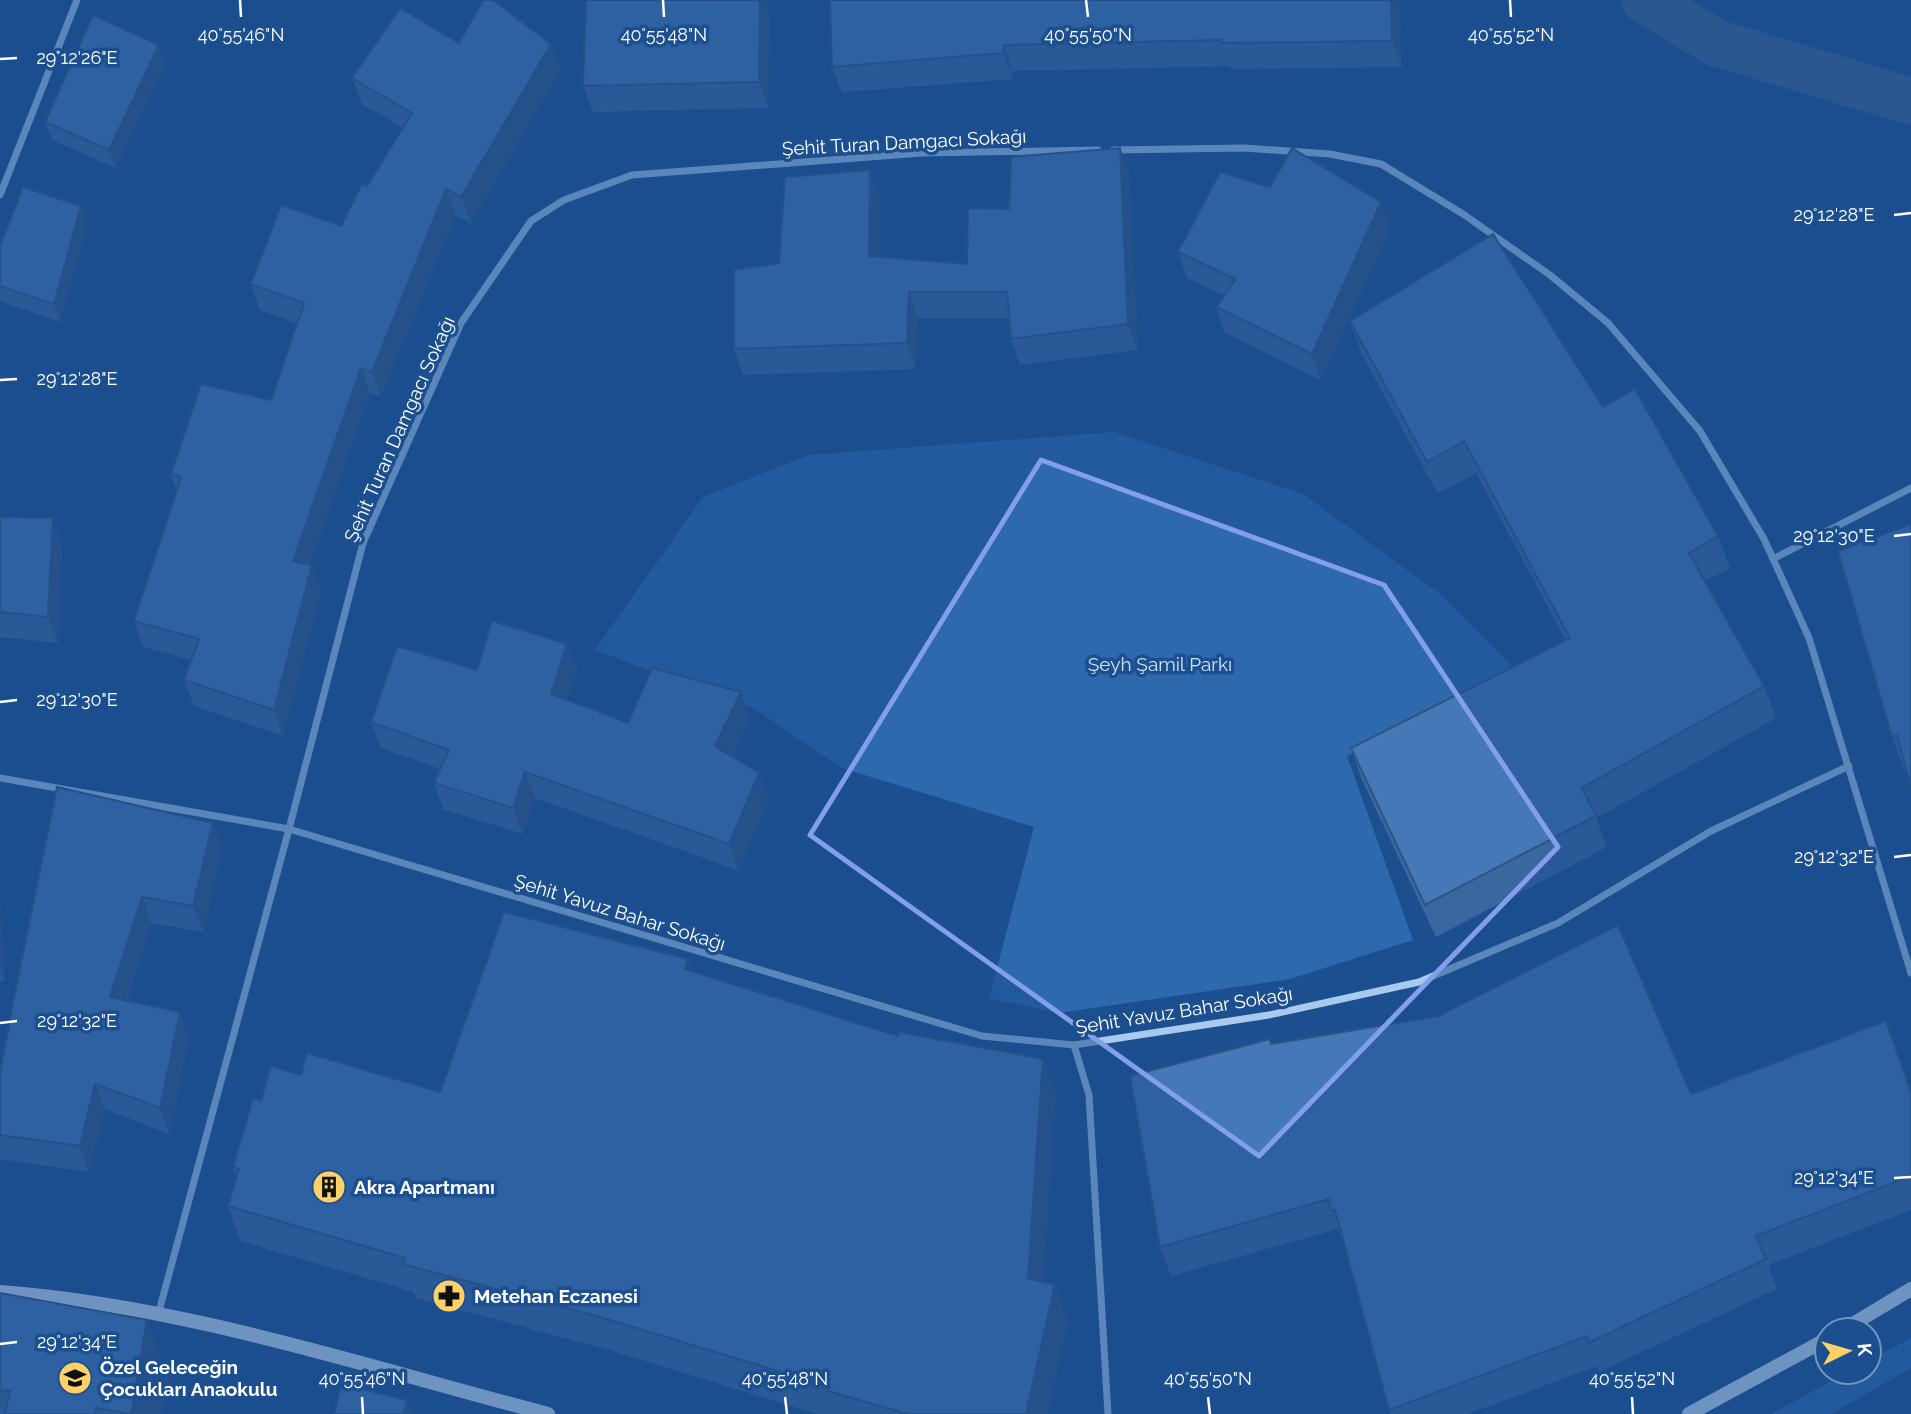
<svg xmlns="http://www.w3.org/2000/svg" width="1911" height="1414" font-family="Raleway,sans-serif">
<style>
.green{fill:#2e69ad}
.lines{fill:none;stroke-linecap:round;stroke-linejoin:round}
.canal{stroke:#3c6290;stroke-width:47}
.street{stroke:#a9c9ee;stroke-width:7}
.secondary{stroke:#d6e6fa;stroke-width:14}
.wall{fill:#3a679d}
.shaded-wall{fill:#305480}
.building{fill:#4478b7;stroke:#305480;stroke-width:2}
.marked{fill:none;stroke:#839eea;stroke-width:5;stroke-linejoin:round}
.ticks{fill:none;stroke:#fff;stroke-width:2.5}
.labels{text-anchor:middle;dominant-baseline:central;stroke-width:7;stroke-linejoin:round;paint-order:stroke}
.street-label{font-size:19px;fill:#fff;stroke:#1b4f8f}
.park-label{font-size:19px;fill:#cfe3fa;stroke:#1b4f8f}
.poi-label{font-size:19px;font-weight:bold;fill:#fff;stroke:#1b4f8f;text-anchor:start}
.ticks-label{font-size:18px;text-anchor:middle;fill:#fff;stroke:#1b4f8f;stroke-width:7;stroke-linejoin:round;paint-order:stroke}
</style>
<rect width="100%" height="100%" fill="#1b4f8f"/>
<!-- green -->
<g class="green">
<polygon points="1114,432 1303,494 1440,594 1517,671 1347,756 1413,940 1290,979 1059,1013 989,998 1034,827 842,768 755,709 595,650 703,497 809,455"/>
<polygon points="1911,1338 1911,1368 1831,1414 1771,1414 1848,1372 1869,1372 1869,1361"/>
</g>
<g class="lines">
<!-- canal -->
<polyline class="canal" points="1645,0 1716,43 1911,101"/>
<!-- street -->
<g class="street">
<polyline points="1098,150 922,153 632,175 564,200 531,221 461,323 363,543 289,829 982,1036 1074,1045 1269,1015 1419,982 1558,923 1711,831 1849,766"/>
<polyline points="1113,150 1244,148 1330,154 1381,164 1463,214 1550,275 1608,323 1700,431 1764,539 1809,638 1911,973"/>
<polyline points="0,195 77,0"/>
<polyline points="1773,559 1911,488"/>
<polyline points="0,778 289,829 158,1315"/>
<polyline points="1074,1045 1089,1095 1108,1414"/>
</g>
<!-- secondary -->
<g class="secondary">
<path d="M0,1292c187,14 367,75 548,122"/>
<polyline points="1843,1330 1911,1289"/>
<polyline points="1689,1414 1827,1339"/>
</g>
</g>
<!-- wall -->
<g class="wall">
<polygon points="830,0 1399,0 1402,67 1231,69 1230,66 1013,71 1013,79 842,92 832,67"/>
<polygon points="770,13 768,108 593,112 583,86"/>
<polygon points="459,43 561,70 471,223 456,215 381,397 370,394 310,564 312,565 321,591 283,736 194,706 184,680 191,660 143,647 134,621 177,491 171,474 271,400 297,323 260,310 251,284 341,226 403,128 362,104 352,78"/>
<polygon points="165,63 116,168 52,140 45,122"/>
<polygon points="1120,148 1129,174 1138,350 1020,365 1011,339 1009,318 918,318 916,369 743,375 734,349 779,263 879,196 879,257 967,264 1009,209"/>
<polygon points="1270,187 1381,202 1391,228 1321,380 1225,333 1216,307 1224,295 1187,278 1178,252"/>
<polygon points="81,206 87,224 60,322 0,301 0,246"/>
<polygon points="1350,321 1603,407 1718,536 1730,568 1705,581 1764,686 1776,718 1596,818 1607,847 1436,937 1362,780 1351,748 1566,641 1476,473 1438,494 1361,353"/>
<polygon points="0,517 62,544 58,643 0,637"/>
<polygon points="1911,524 1906,769 1904,770 1892,737"/>
<polygon points="567,644 577,670 567,700 628,723 741,692 750,718 732,756 769,799 738,870 535,798 523,834 443,809 434,783 440,769 381,748 371,722 477,670"/>
<polygon points="213,823 222,849 203,932 151,923 127,1001 189,1038 169,1134 105,1109 89,1172 0,1159 0,1073 16,987"/>
<polygon points="0,905 5,981 0,982"/>
<polygon points="688,959 693,971 1056,1094 1043,1282 1068,1319 1047,1414 817,1414 613,1351 416,1298 414,1292 240,1241 228,1206 236,1177 233,1167 261,1101 301,1075 440,1092"/>
<polygon points="1272,1043 1691,1094 1911,1091 1911,1210 1768,1265 1777,1289 1599,1372 1597,1366 1468,1414 1391,1414 1343,1240 1342,1240 1338,1229 1171,1276 1160,1247"/>
<polygon points="0,1293 168,1377 162,1414 0,1414"/>
</g>
<!-- shaded-wall -->
<g class="shaded-wall">
<polygon points="760,0 765,0 770,13 768,108 759,82"/>
<polygon points="1391,0 1399,0 1402,67 1392,41"/>
<polygon points="551,44 561,70 471,223 461,197"/>
<polygon points="159,45 165,63 116,168 109,150"/>
<polygon points="1004,45 1013,71 1013,79 1003,53"/>
<polygon points="1120,148 1129,174 1138,350 1128,324"/>
<polygon points="870,170 879,196 879,282 869,256"/>
<polygon points="446,189 456,215 381,397 372,372"/>
<polygon points="1381,202 1391,228 1321,380 1312,354"/>
<polygon points="81,206 87,224 60,322 54,304"/>
<polygon points="909,292 918,318 916,369 907,343"/>
<polygon points="361,368 370,394 302,587 293,561"/>
<polygon points="53,518 62,544 58,643 48,617"/>
<polygon points="312,565 321,591 283,736 274,710"/>
<polygon points="567,644 577,670 560,720 551,694"/>
<polygon points="741,692 750,718 724,771 715,746"/>
<polygon points="525,772 535,798 523,834 513,808"/>
<polygon points="759,773 769,799 738,870 729,844"/>
<polygon points="213,823 222,849 203,932 193,906"/>
<polygon points="142,897 151,923 119,1023 110,997"/>
<polygon points="0,905 5,981 0,968"/>
<polygon points="688,959 701,994 685,969"/>
<polygon points="180,1012 189,1038 169,1134 160,1108"/>
<polygon points="1043,1059 1056,1094 1041,1312 1028,1278"/>
<polygon points="95,1084 105,1109 89,1172 80,1146"/>
<polygon points="1055,1285 1068,1319 1047,1414 1026,1414"/>
<polygon points="147,1320 168,1377 162,1414 131,1414"/>
<polygon points="407,1400 413,1414 404,1414"/>
</g>
<!-- building -->
<g class="building">
<polygon points="483,0 493,0 551,44 461,197 446,189 372,372 361,368 293,561 312,565 274,710 184,680 199,639 134,621 181,477 171,474 201,384 271,400 304,303 251,284 281,205 341,226 362,184 367,186 412,113 352,78 400,8 459,43"/>
<polygon points="586,0 760,0 759,82 583,86"/>
<polygon points="830,0 1391,0 1392,41 1221,43 1221,40 1004,45 1003,53 832,67"/>
<polygon points="93,15 159,45 109,150 45,122"/>
<polygon points="1120,148 1128,324 1011,339 1007,292 909,292 907,343 734,349 734,270 779,263 785,177 870,170 869,256 967,264 968,208 1009,209 1011,157"/>
<polygon points="1292,148 1381,202 1312,354 1216,307 1236,279 1178,252 1220,172 1270,187"/>
<polygon points="23,187 81,206 54,304 0,286 0,246"/>
<polygon points="1493,234 1603,407 1635,389 1718,536 1689,553 1764,686 1582,788 1596,816 1425,905 1351,748 1570,638 1464,441 1427,462 1350,321"/>
<polygon points="0,517 53,518 48,617 0,612"/>
<polygon points="1911,524 1911,786 1897,735 1892,737 1838,551"/>
<polygon points="492,621 567,644 551,694 628,723 652,668 741,692 715,746 759,773 729,844 525,772 513,808 434,783 449,750 371,722 397,646 477,670"/>
<polygon points="57,787 213,823 193,906 142,897 110,997 180,1012 160,1108 95,1084 80,1146 0,1135 0,1073 16,987"/>
<polygon points="504,912 688,959 685,969 898,1036 899,1032 1043,1059 1028,1278 1055,1285 1026,1414 907,1414 828,1391 830,1387 600,1317 403,1264 405,1258 228,1206 239,1169 233,1167 253,1098 261,1101 271,1066 301,1075 307,1053 440,1092"/>
<polygon points="1618,925 1691,1094 1886,1021 1911,1092 1911,1176 1756,1236 1766,1259 1588,1343 1587,1336 1389,1410 1335,1210 1331,1210 1329,1199 1160,1247 1130,1076 1270,1039 1271,1044 1438,1016"/>
<polygon points="0,1293 147,1320 131,1414 96,1408 95,1414 5,1414 10,1391 0,1390"/>
<polygon points="341,1384 407,1400 404,1414 334,1414"/>
</g>
<!-- marked area -->
<path d="M0 0H1911V1414H0ZM1041,460l343,125 174,262 -299,309 -449,-321z" fill="#1b4f8f" fill-opacity=".55" fill-rule="evenodd"/>
<path class="marked" d="M1041,460l343,125 174,262 -299,309 -449,-321z"/>
<!-- ticks -->
<path class="ticks" d="M240,0l1,17M663,0l1,17M1086,0l2,17M1510,0l1,17M0,59l17,-1M1894,215l17,-2M0,380l17,-1M1894,536l17,-2M0,702l17,-2M1894,857l17,-2M0,1023l17,-2M1894,1178l17,-1M0,1344l17,-2M362,1397l1,17M785,1397l2,17M1208,1397l2,17M1632,1397l1,17"/>
<!-- icons -->
<defs>
<symbol id="building-disc" viewBox="-11 -11 22 22"><circle r="9.5" fill="#ffd166" stroke="#1b4f8f"/><path d="M-4-6H4V6H1V3H-1V6H-4ZM-2.5-4.3h1.7v1.8h-1.7ZM.8-4.3h1.7v1.8H.8ZM-2.5-1h1.7V.8h-1.7ZM.8-1h1.7V.8H.8Z" fill="#111"/></symbol>
<symbol id="pharmacy-disc" viewBox="-11 -11 22 22"><circle r="9.5" fill="#ffd166" stroke="#1b4f8f"/><path d="M-2-6h4v4h4v4h-4v4h-4v-4h-4v-4h4Z" fill="#111"/></symbol>
<symbol id="school-disc" viewBox="-11 -11 22 22"><circle r="9.5" fill="#ffd166" stroke="#1b4f8f"/><path d="M0-5L7-2L0 1L-7-2ZM-4 1L0 2.5L4 1V4Q0 6-4 4Z" fill="#111"/></symbol>
</defs>
<g fill-rule="evenodd">
<use href="#building-disc" x="310" y="1168" width="38" height="38"/>
<use href="#pharmacy-disc" x="430" y="1277" width="38" height="38"/>
<use href="#school-disc" x="56" y="1359" width="38" height="38"/>
</g>
<g class="labels">
<!-- street labels -->
<g class="street-label">
<text transform="translate(904 142) rotate(-3)">Şehit Turan Damgacı Sokağı</text>
<text transform="translate(399 429) rotate(-66)">Şehit Turan Damgacı Sokağı</text>
<text transform="translate(620 912) rotate(17)">Şehit Yavuz Bahar Sokağı</text>
<text transform="translate(1184 1010) rotate(-9)">Şehit Yavuz Bahar Sokağı</text>
</g>
<!-- park labels -->
<g class="park-label">
<text x="1160" y="664">Şeyh Şamil Parkı</text>
</g>
<!-- poi labels -->
<g class="poi-label">
<text x="354" y="1187">Akra Apartmanı</text>
<text x="474" y="1296">Metehan Eczanesi</text>
<text x="100" y="1367">Özel Geleceğin<tspan x="100" dy="22">Çocukları Anaokulu</tspan></text>
</g>
</g>
<g class="ticks-label">
<text x="241" y="41">40°55'46"N</text>
<text x="664" y="41">40°55'48"N</text>
<text x="1088" y="41">40°55'50"N</text>
<text x="1511" y="41">40°55'52"N</text>
<text x="77" y="64">29°12'26"E</text>
<text x="1834" y="221">29°12'28"E</text>
<text x="77" y="385">29°12'28"E</text>
<text x="1834" y="542">29°12'30"E</text>
<text x="77" y="706">29°12'30"E</text>
<text x="1834" y="863">29°12'32"E</text>
<text x="77" y="1027">29°12'32"E</text>
<text x="1834" y="1184">29°12'34"E</text>
<text x="77" y="1348">29°12'34"E</text>
<text x="362" y="1385">40°55'46"N</text>
<text x="785" y="1385">40°55'48"N</text>
<text x="1208" y="1385">40°55'50"N</text>
<text x="1632" y="1385">40°55'52"N</text>
</g>
<!-- north arrow -->
<g transform="translate(1848 1351) rotate(85)"><circle r="33" fill="#1b4f8f" stroke="#7695bc" stroke-width="2"/>
<path d="M0-5L12 26L0 18L-12 26Z" fill="#ffd166"/>
<text y="-10" font-size="19" font-weight="bold" text-anchor="middle" fill="#ffffff">K</text>
</g>
</svg>
